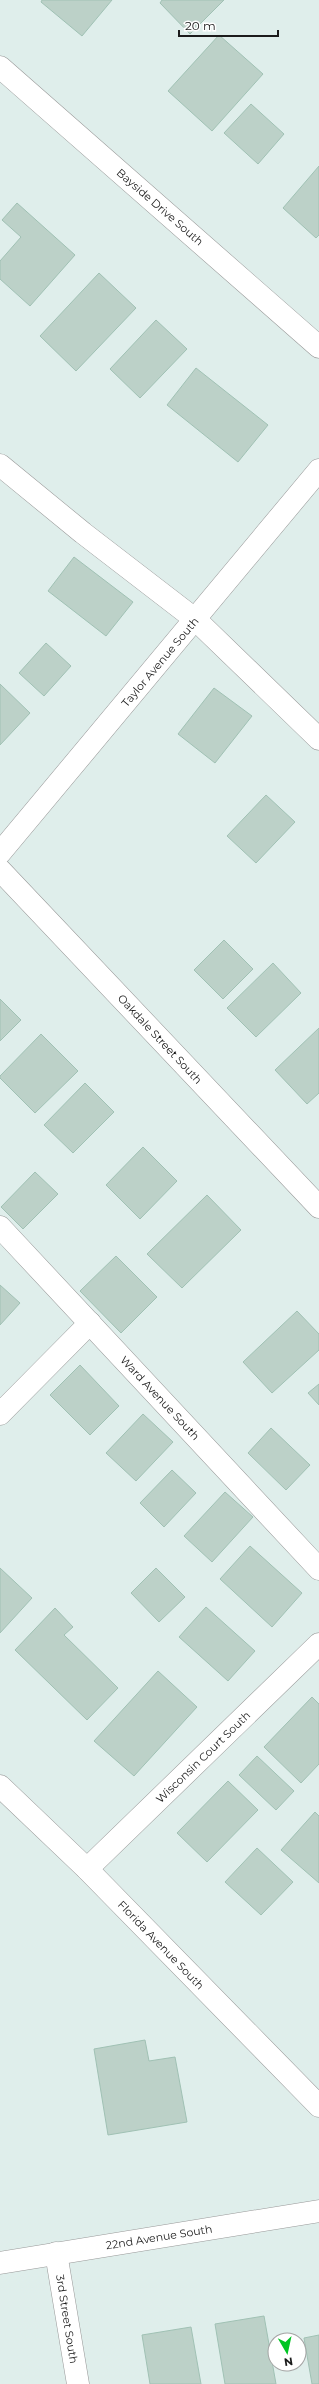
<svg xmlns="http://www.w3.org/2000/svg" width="319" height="2384" font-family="Montserrat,sans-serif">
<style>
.building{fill:#bcd1c8;stroke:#a0c1b4}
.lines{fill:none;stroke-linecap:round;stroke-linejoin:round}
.minor-casing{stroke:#989898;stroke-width:23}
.minor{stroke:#fff;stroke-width:22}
.labels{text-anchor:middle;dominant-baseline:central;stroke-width:3.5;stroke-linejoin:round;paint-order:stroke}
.street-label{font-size:11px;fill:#1b1b1b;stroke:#fff}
</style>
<rect width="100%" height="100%" fill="#dfeeeb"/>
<!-- building -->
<g class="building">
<polygon points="42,0 112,0 82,36 41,2"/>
<polygon points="162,0 224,0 190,34 160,3"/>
<polygon points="219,35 263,74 212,131 168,91"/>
<polygon points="251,104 284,134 258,164 224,133"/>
<polygon points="319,166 319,235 316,238 283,208"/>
<polygon points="17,203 75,255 30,306 0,279 0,261 21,237 2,220"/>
<polygon points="99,273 136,308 76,371 40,336"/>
<polygon points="156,320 187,349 140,398 110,369"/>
<polygon points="196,368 268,425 238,462 167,405"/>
<polygon points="74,557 133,602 106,636 48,591"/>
<polygon points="46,643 71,666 44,696 19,673"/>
<polygon points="0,684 30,713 0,745"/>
<polygon points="214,688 252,716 215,763 178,734"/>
<polygon points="266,795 295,822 256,863 227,836"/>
<polygon points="224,940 253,969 223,999 194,970"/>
<polygon points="273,963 301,993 256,1037 227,1008"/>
<polygon points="0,999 21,1020 0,1041"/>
<polygon points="319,1028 319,1093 307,1104 275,1070"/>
<polygon points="41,1034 78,1071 35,1113 0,1078 0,1076"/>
<polygon points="85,1083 114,1112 73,1153 44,1125"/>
<polygon points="143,1147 177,1181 140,1219 106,1185"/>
<polygon points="35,1172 58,1194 23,1229 1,1207"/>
<polygon points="207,1195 241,1230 182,1288 147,1254"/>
<polygon points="116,1256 157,1297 121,1333 80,1291"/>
<polygon points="0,1285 20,1303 0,1325"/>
<polygon points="297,1311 319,1334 319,1350 272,1393 243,1362"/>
<polygon points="80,1365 119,1406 90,1435 50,1395"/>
<polygon points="319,1384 319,1405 308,1393"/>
<polygon points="143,1414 173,1442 136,1481 106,1453"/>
<polygon points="271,1428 310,1465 286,1490 248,1453"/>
<polygon points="172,1470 196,1493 164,1527 140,1503"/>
<polygon points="225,1492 253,1517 212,1562 184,1536"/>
<polygon points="250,1546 302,1593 272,1627 220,1579"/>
<polygon points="0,1568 32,1598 0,1633"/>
<polygon points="156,1568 185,1597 159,1622 131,1593"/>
<polygon points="206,1607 255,1651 228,1681 179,1637"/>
<polygon points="55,1608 73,1627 64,1635 118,1688 87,1720 15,1650"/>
<polygon points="158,1671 197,1707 134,1776 94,1741"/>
<polygon points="312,1697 319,1704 319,1764 301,1783 264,1747"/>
<polygon points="257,1756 294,1791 276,1810 239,1775"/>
<polygon points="228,1781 258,1810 207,1862 177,1833"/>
<polygon points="315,1812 319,1816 319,1883 281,1850"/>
<polygon points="257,1848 293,1882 261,1915 225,1882"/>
<polygon points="145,2040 149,2061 175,2057 187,2122 108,2135 94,2049"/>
<polygon points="264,2316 276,2384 225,2384 215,2324"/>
<polygon points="191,2327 201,2384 150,2384 142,2335"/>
<polygon points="319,2335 319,2384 312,2384 304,2338"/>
</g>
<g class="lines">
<defs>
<g id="minor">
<polyline points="0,67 319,347"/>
<polyline points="0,465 83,533 196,620 319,739"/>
<polyline points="0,853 319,470"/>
<polyline points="0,870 319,1207"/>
<polyline points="0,1227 319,1569"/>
<polyline points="0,1414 90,1323"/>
<polyline points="0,1786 87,1869 319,2106"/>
<polyline points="87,1869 319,1644"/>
<polyline points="56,2253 78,2384"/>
<polyline points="0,2263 319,2211"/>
</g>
</defs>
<!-- minor casing -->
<use href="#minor" class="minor-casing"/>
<!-- minor -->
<use href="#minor" class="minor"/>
</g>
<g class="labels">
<!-- street labels -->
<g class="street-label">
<text transform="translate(160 207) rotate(41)">Bayside Drive South</text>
<text transform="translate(160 662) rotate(-50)">Taylor Avenue South</text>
<text transform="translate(160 1039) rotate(47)">Oakdale Street South</text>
<text transform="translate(160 1398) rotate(47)">Ward Avenue South</text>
<text transform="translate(203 1757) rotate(-44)">Wisconsin Court South</text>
<text transform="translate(161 1945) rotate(46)">Florida Avenue South</text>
<text transform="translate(159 2237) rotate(-9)">22nd Avenue South</text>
<text transform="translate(67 2319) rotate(81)">3rd Street South</text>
</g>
</g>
<!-- north arrow -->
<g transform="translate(287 2352) rotate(171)"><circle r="19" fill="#ffffff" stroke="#a4a4a4"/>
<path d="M0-3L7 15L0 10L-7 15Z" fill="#00c523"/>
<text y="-6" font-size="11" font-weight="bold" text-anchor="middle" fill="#1b1b1b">N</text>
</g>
<!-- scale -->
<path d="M179 30v6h99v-6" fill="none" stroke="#1b1b1b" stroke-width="2"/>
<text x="185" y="30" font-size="12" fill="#1b1b1b" stroke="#ffffff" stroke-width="3" paint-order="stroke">20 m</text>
</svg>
